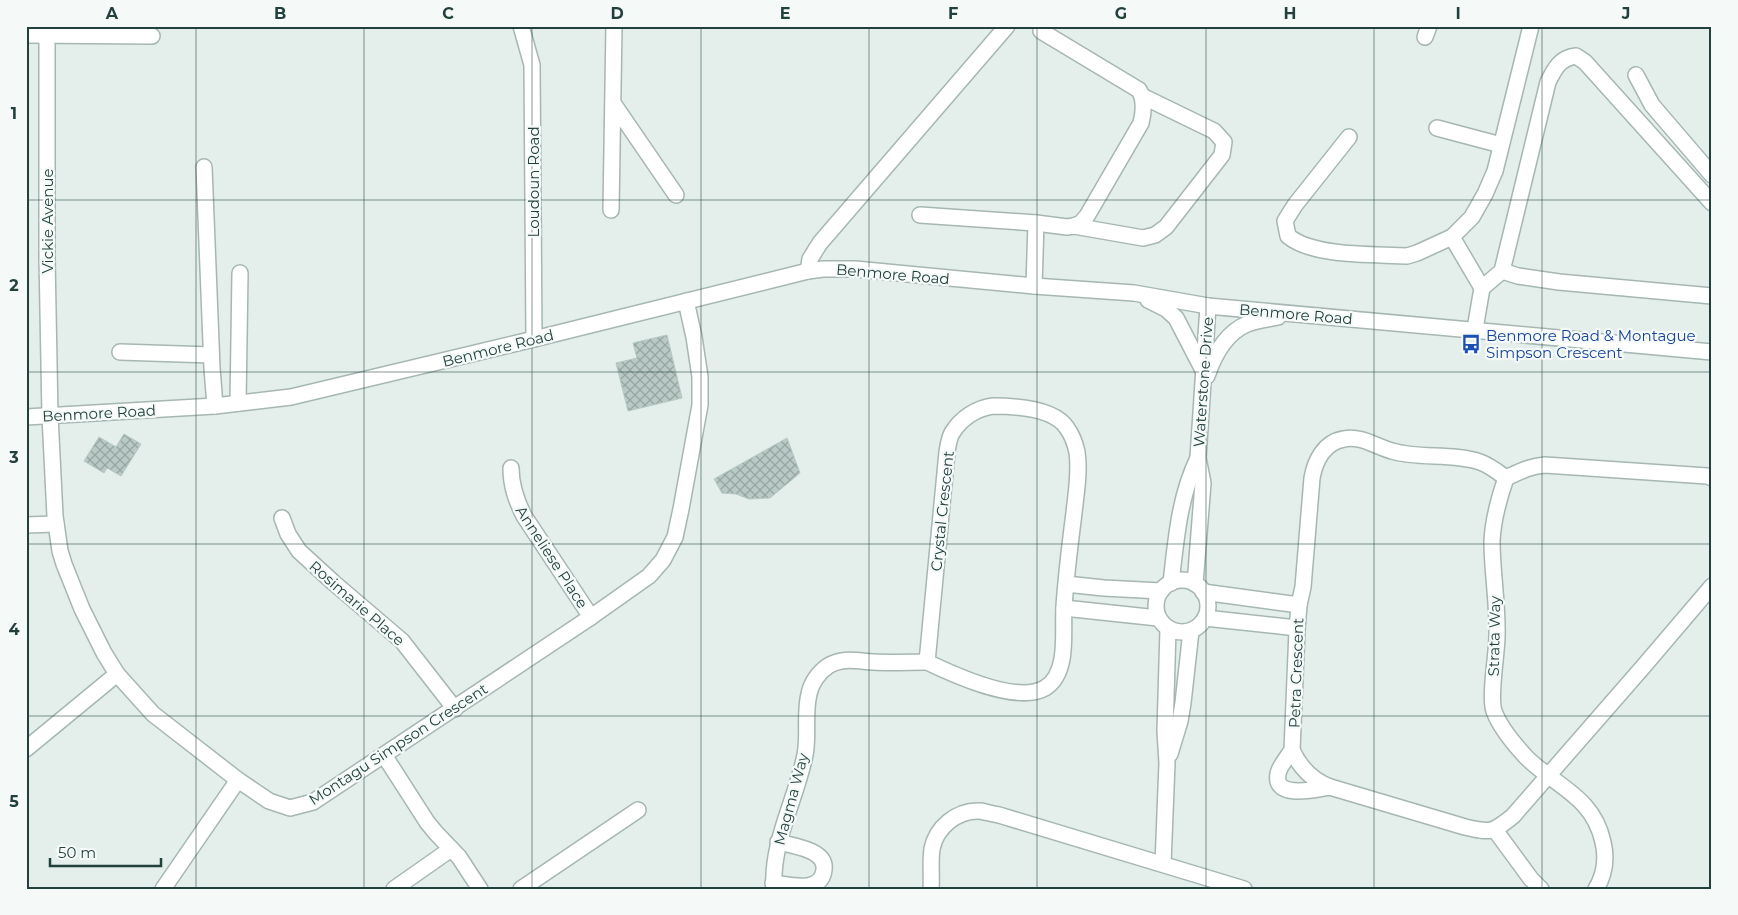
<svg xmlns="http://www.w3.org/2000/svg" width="1738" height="915" font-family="Montserrat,sans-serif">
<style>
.building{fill:url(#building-cross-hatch);stroke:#b6c9c3}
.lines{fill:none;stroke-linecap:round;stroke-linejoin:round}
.minor-casing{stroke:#a6b7b3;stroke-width:18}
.minor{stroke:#fff;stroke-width:15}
.grid{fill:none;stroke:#22413d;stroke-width:1;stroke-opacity:0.55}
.labels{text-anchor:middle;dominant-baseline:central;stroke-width:4.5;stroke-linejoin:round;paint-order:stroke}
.street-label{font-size:15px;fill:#22413d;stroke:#f5faf9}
.transit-label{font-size:15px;fill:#164399;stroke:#f5faf9;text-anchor:start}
.neatline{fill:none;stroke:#22413d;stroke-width:2}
.grid-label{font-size:16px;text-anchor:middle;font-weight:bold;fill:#22413d}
</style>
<defs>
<pattern id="building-cross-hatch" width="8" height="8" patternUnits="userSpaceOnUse" patternTransform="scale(1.25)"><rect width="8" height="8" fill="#b9c9c5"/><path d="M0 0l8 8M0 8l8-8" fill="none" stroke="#96a5a1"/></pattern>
</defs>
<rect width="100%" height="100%" fill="#e4eeeb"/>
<!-- building -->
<g class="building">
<polygon points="667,335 682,398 628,411 616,363 637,358 633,343"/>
<polygon points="124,434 141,444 121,476 107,468 104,473 84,461 99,437 116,447"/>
<polygon points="787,438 800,473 770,498 749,499 736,494 722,493 714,479"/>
</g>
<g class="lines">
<defs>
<g id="minor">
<polyline points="47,26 47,258 50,416 55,516 60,551 64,564 82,609 104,653 117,674 153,714 238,780 269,801 290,808 313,802 591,617 649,576 663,560 675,537 681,509 700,405 700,377 694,337 686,301"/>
<polyline points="521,26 532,65 534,339"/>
<polyline points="26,35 152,36"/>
<polyline points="1425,37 1429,26"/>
<polyline points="1636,75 1652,105 1712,175"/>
<polyline points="613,103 676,195"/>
<polyline points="1437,128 1501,145"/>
<path d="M1349,137l-54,68 -10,16 3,15c25,21 85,18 119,20l10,-3 35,-16 20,-20 13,-23 10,-23 36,-145"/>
<polyline points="204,167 212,368 215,406"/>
<polyline points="611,210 614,26"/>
<path d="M920,215l116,8 31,4 7,-1 7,-3 6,-7 54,-93c3,-12 4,-23 -2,-33l-98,-59"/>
<polyline points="1074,226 1143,238 1155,235 1166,227 1222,155 1224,142 1214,131 1142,96"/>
<polyline points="1452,237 1482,288 1475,329"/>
<polyline points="808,271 810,259 820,243 1007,26"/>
<polyline points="1502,271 1518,276 1559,282 1712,296"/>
<polyline points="1034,286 1036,223"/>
<path d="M1482,288l20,-17 46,-189c7,-14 12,-24 28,-26l9,6 127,141"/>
<polyline points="1148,300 1166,309 1176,318 1203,370"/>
<polyline points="120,352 211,355"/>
<path d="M1207,376c7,-21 19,-43 40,-52 9,-4 21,-5 31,-7"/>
<polyline points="238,403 240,273"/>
<path d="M993,406c22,0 61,2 74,22 5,7 8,15 10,24 3,20 -1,41 -3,61 -4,31 -8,62 -10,94 -1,17 1,35 -2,52 -2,11 -7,23 -17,29 -28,16 -91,-13 -118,-26l20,-210c1,-6 2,-14 5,-19 9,-15 25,-25 41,-27z"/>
<polyline points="26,417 215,406 291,397 534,339 808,271 823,269 855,269 1034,286 1134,293 1208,306 1712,352"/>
<path d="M511,468c0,18 5,32 13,48l67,101"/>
<path d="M1506,478c-7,20 -13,42 -14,63 0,32 6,63 5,95 0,17 -8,61 -3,75 6,17 20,33 32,46 30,30 67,39 77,85 4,17 2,32 -7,47"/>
<path d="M1712,478l-5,-2 -162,-11c-15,1 -26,7 -39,13 -8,-6 -17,-13 -26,-16 -27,-9 -62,-3 -88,-11 -15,-4 -32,-16 -48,-12 -20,3 -29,22 -32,39l-9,109 -4,18 -2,25 -5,120c8,18 20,30 38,37l135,40c26,6 27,6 48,-11l130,-149 69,-81"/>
<polyline points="282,518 288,534 299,551 334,583 402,641 455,709"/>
<polyline points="26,525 56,524"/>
<circle cx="1182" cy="606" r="26"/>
<path d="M1171,583c5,-43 8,-86 27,-125"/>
<polyline points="1066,584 1104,588 1161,591"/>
<polyline points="1195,584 1203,483 1198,458 1208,306"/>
<polyline points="1203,592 1299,605"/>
<polyline points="1064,608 1158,618"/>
<polyline points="1205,618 1297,628"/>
<polyline points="26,749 117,674"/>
<path d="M1292,750c-4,7 -13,16 -14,24 -5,26 39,15 52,13"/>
<polyline points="1170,754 1180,721 1183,703 1191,631"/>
<polyline points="384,755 427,822 436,833 459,857 480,889"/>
<polyline points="1495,830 1531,879 1541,889"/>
<polyline points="1163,864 1167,763 1165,731 1168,629"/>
<path d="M773,883c17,2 48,11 51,-13 1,-7 -2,-12 -8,-16 -10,-7 -26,-9 -38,-12"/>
<polyline points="163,889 238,780"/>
<polyline points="394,889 451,849"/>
<polyline points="521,889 638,810"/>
<path d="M774,889c-3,-47 22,-89 31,-134 4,-20 -1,-41 4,-61 2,-11 10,-22 19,-28 14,-9 29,-5 45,-4 18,1 36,0 54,0"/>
<path d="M931,889c1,-13 -1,-27 1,-40 4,-21 24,-39 48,-38 6,1 13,3 19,4l245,74"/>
</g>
</defs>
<!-- minor casing -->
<use href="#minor" class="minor-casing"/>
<!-- minor -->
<use href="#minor" class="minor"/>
</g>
<!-- grid -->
<path class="grid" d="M196,26v863M364,26v863M532,26v863M701,26v863M869,26v863M1037,26v863M1206,26v863M1374,26v863M1542,26v863M26,200h1686M26,372h1686M26,544h1686M26,716h1686"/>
<!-- icons -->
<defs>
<symbol id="bus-bare" viewBox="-9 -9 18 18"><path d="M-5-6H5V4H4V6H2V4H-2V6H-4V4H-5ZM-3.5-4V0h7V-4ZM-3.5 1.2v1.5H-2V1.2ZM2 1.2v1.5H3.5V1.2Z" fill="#1a4fb4" stroke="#f5faf9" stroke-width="2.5" paint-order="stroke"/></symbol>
</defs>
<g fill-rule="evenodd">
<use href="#bus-bare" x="1457" y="330" width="28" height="28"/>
</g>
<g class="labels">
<!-- street labels -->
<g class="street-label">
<text transform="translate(533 182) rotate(-90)">Loudoun Road</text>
<text transform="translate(47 221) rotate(-90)">Vickie Avenue</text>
<text transform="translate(893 274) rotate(5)">Benmore Road</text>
<text transform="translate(1296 314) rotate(5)">Benmore Road</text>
<text transform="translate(498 348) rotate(-14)">Benmore Road</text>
<text transform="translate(1203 382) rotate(-86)">Waterstone Drive</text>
<text transform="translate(99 413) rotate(-3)">Benmore Road</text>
<text transform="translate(942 511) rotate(-84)">Crystal Crescent</text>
<text transform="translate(552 557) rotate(57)">Anneliese Place</text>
<text transform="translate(357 603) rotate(41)">Rosimarie Place</text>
<text transform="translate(1494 636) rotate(-89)">Strata Way</text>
<text transform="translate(1296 673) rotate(-88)">Petra Crescent</text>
<text transform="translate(398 744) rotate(-33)">Montagu Simpson Crescent</text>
<text transform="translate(791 799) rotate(-75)">Magma Way</text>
</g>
<!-- transit labels -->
<g class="transit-label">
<text x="1486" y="335">Benmore Road &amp; Montague<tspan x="1486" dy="17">Simpson Crescent</tspan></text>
</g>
</g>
<!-- border -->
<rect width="1738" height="915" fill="none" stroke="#f5faf9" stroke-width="55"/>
<!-- scale -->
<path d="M50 858v8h111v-8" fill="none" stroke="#22413d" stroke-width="2.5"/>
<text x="58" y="858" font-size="15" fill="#22413d" stroke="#f5faf9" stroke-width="4" paint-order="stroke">50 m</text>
<rect x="28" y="28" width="1682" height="860" class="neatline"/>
<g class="grid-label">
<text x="112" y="19">A</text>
<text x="280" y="19">B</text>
<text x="448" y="19">C</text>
<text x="617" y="19">D</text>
<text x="785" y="19">E</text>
<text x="953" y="19">F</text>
<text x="1121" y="19">G</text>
<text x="1290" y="19">H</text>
<text x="1458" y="19">I</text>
<text x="1626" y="19">J</text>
<text x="14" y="119">1</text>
<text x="14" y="291">2</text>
<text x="14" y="463">3</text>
<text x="14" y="635">4</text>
<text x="14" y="807">5</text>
</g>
</svg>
